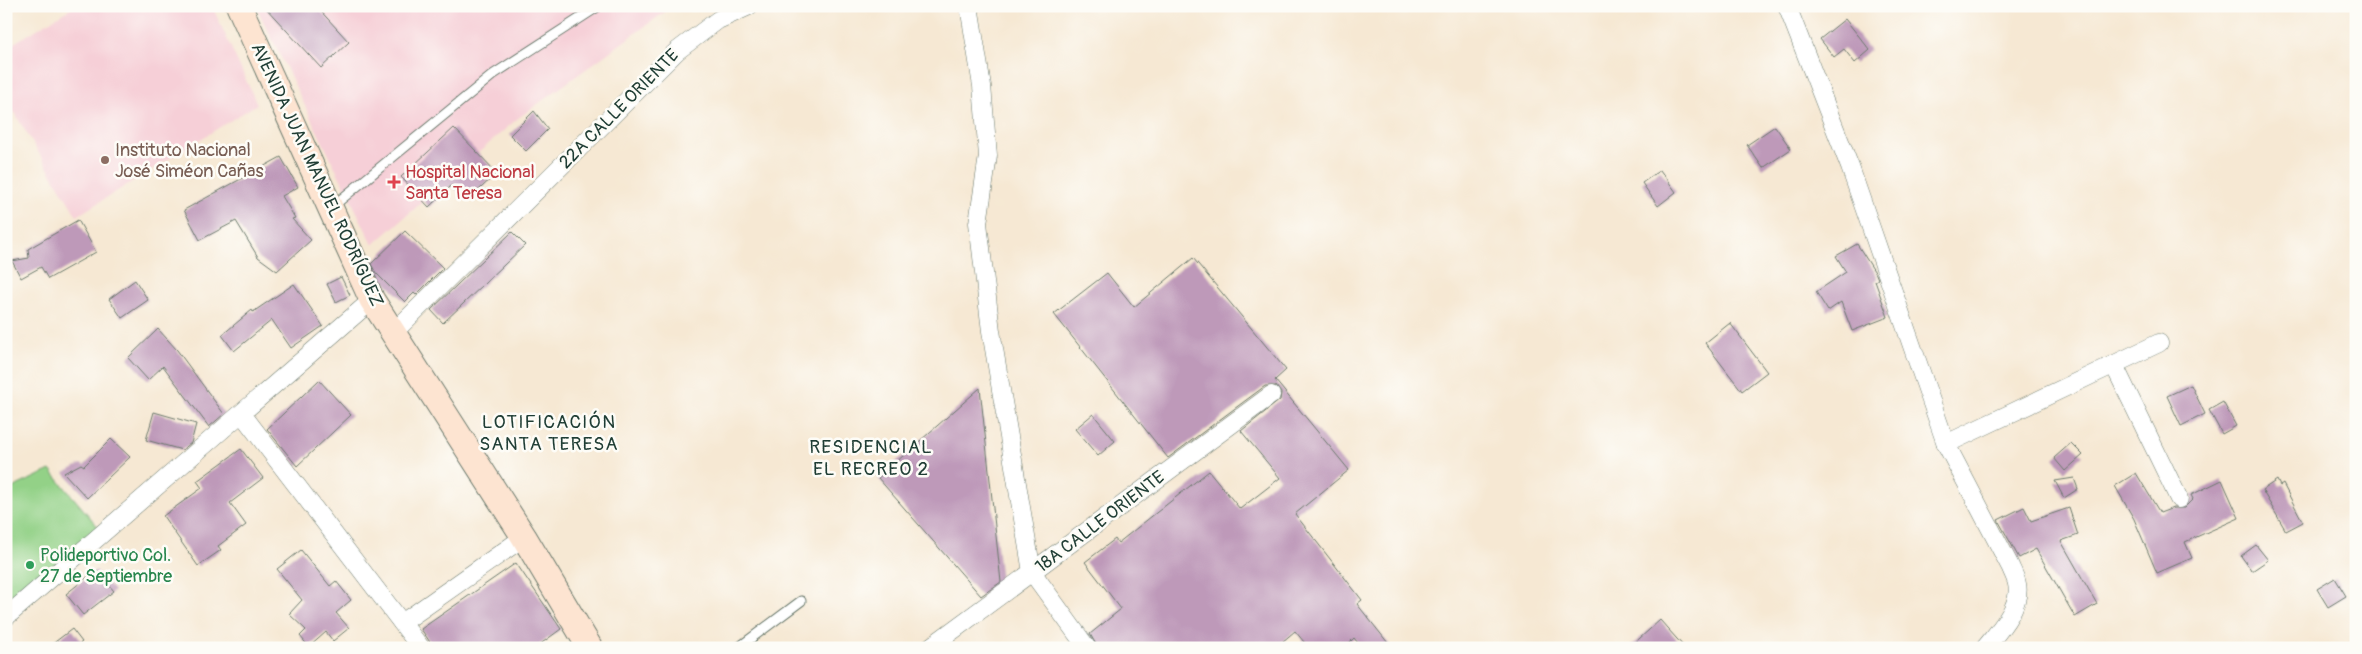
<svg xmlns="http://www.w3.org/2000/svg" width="2362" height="654" font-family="Pangolin,sans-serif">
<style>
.built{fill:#f6cfd7}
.green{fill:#93d187;stroke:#59875e}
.building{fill:#be99b9}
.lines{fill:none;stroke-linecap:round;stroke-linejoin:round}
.lane-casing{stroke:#6a796c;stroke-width:11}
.street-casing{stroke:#6a796c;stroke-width:19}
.secondary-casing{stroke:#6a796c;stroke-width:27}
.lane{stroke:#fff;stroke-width:9}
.street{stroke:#fff;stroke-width:18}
.secondary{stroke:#fde4d1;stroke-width:25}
.education-dot{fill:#8d6e63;stroke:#fdfcf7;stroke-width:2}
.health-dot{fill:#e0444e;stroke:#fdfcf7;stroke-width:2}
.leisure-dot{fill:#2e9e5b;stroke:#fdfcf7;stroke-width:2}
.labels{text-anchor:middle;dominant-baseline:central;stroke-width:5;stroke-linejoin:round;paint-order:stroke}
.street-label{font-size:18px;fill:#1f3d34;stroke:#fdfcf7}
.education-label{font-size:18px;fill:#785e54;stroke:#fdfcf7;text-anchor:start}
.health-label{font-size:18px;fill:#be3a42;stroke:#fdfcf7;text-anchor:start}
.leisure-label{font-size:18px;fill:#27864d;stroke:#fdfcf7;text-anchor:start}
.neighbourhood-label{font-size:19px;letter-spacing:1px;fill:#1f3d34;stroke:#fdfcf7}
</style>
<rect width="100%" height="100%" fill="#fdfcf7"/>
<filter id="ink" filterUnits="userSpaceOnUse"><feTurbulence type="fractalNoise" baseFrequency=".02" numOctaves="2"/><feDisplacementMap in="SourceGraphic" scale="10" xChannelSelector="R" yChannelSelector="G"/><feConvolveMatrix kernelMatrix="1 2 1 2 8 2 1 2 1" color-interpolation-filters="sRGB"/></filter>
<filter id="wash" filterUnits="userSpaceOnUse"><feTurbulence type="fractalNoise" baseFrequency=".0096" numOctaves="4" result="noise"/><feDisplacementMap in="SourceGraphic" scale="20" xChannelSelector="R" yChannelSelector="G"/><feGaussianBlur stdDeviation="1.12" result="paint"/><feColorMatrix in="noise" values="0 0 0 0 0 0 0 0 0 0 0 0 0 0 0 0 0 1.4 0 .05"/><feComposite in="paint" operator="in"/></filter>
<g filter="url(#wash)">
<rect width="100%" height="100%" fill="#f6e8d3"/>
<!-- built -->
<g class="built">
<polygon points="75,6 212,6 257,104 77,216 6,99 6,48"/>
<polygon points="256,6 673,6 517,119 373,245"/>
</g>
<!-- green -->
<polygon class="green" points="50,470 100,529 6,601 6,491"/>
<g id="blocks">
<!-- building -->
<g class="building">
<polygon points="264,6 316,6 349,42 321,68"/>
<polygon points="1845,19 1870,50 1855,63 1844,49 1834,57 1820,39"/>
<polygon points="534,111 548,129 526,151 510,135"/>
<polygon points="1775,126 1791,149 1763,168 1747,145"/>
<polygon points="454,128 497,173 467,201 452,185 429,207 401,177"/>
<polygon points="281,157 298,187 282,196 295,218 292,219 311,240 277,271 258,257 236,221 200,240 184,210"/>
<polygon points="1660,170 1676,192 1658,206 1642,183"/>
<polygon points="78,220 96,252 48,279 41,267 21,278 12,261 29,258 28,249"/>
<polygon points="405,231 443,268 416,295 414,293 405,302 376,273 371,264"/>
<polygon points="512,232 525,245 443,323 431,310"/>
<polygon points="1857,244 1876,274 1878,279 1875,281 1888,317 1852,331 1841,302 1828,311 1816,292 1846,272 1836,256"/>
<polygon points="1193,258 1286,370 1275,380 1349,470 1295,514 1362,600 1357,604 1392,648 1362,648 1354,638 1344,648 1309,648 1295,631 1275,648 1098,648 1090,634 1121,609 1085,562 1115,539 1118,543 1209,471 1240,509 1280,478 1241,431 1280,400 1281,393 1276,386 1265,386 1168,458 1054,314 1107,273 1134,307"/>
<polygon points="341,277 350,295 336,302 327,284"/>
<polygon points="135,280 148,300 122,318 109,299"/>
<polygon points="294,284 323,326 291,348 272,320 234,351 222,335 252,310 253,312"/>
<polygon points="1730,323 1767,372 1742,391 1705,343"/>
<polygon points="158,329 177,350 224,414 209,427 163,366 148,380 128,358"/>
<polygon points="319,380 351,415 297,466 267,429"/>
<polygon points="2191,385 2205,414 2181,426 2167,396"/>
<polygon points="980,388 1001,582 981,596 878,478"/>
<polygon points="2223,402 2236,426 2222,434 2209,410"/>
<polygon points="154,412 196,424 191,443 182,450 146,440"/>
<polygon points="1093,414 1115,441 1098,456 1075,429"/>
<polygon points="111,439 130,457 87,498 64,473 81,464 84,466"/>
<polygon points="2071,443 2083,455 2065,471 2054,458"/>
<polygon points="241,449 263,478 230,503 246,525 218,546 221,550 198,566 163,516 202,488 197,481"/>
<polygon points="2136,473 2160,513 2173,508 2184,508 2193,499 2191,495 2222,480 2239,518 2185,542 2192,558 2157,573 2134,519 2115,486"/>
<polygon points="2074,478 2078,489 2064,498 2055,481"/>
<polygon points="2277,480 2280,486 2283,484 2303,522 2286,531 2262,490"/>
<polygon points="2024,507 2031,521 2069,508 2078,535 2061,541 2097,604 2075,617 2036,549 2019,558 1998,520"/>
<polygon points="2256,545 2268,560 2252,571 2241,556"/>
<polygon points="301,550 330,586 336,581 351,600 336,613 349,628 333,641 326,632 309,647 300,636 306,630 289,614 302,600 277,569"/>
<polygon points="516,563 561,629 535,648 434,648 421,629"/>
<polygon points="96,570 114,591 83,615 66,594"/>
<polygon points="2335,578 2346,596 2328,607 2317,589"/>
<polygon points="1660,620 1685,648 1629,648"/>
<polygon points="72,629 82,642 74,648 47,648"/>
</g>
</g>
</g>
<g filter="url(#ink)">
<use href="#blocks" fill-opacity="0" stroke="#6a796c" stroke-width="1"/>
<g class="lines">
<defs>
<g id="lane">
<polyline points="333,206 494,74 599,6"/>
<polyline points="738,648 801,601"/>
</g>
<g id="street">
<polyline points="969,6 982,86 988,156 978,223 991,331 1032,572 1087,648"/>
<path d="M1787,6l63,161 96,277 64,122c2,5 6,12 7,18 5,22 -19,48 -32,64"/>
<polyline points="393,333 677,51 718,20 749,6"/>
<polyline points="2114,365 2179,499"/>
<polyline points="242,414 421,648"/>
<polyline points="1946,444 2159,343"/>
<polyline points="6,617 372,300"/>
<polyline points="402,623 524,537"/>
<polyline points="929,648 1271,395"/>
</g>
<polyline id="secondary" points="239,6 372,300 524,537 590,648"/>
</defs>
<!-- lane casing -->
<use href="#lane" class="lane-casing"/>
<!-- street casing -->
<use href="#street" class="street-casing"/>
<!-- secondary casing -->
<use href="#secondary" class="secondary-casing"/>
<!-- lane -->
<use href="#lane" class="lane"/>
<!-- street -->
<use href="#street" class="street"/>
<!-- secondary -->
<use href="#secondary" class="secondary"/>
</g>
</g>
<!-- markers -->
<circle class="education-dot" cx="105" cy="160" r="5"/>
<path class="health-dot" d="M391.5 174.5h5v5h5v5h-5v5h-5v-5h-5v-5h5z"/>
<circle class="leisure-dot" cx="30" cy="565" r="5"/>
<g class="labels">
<!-- street labels -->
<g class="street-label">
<text transform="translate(619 109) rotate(-45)">22A CALLE ORIENTE</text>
<text transform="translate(317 175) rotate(65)">AVENIDA JUAN MANUEL RODRÍGUEZ</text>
<text transform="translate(1100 522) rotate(-37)">18A CALLE ORIENTE</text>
</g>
<!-- education labels -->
<g class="education-label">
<text x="115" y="150">Instituto Nacional<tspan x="115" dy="21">José Siméon Cañas</tspan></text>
</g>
<!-- health labels -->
<g class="health-label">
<text x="405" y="172">Hospital Nacional<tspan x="405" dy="21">Santa Teresa</tspan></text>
</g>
<!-- leisure labels -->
<g class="leisure-label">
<text x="40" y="555">Polideportivo Col.<tspan x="40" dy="21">27 de Septiembre</tspan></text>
</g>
<!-- neighbourhood labels -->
<g class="neighbourhood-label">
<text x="549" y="422">LOTIFICACIÓN<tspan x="549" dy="22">SANTA TERESA</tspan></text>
<text x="871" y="447">RESIDENCIAL<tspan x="871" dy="22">EL RECREO 2</tspan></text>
</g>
</g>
<!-- margin -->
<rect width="2362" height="654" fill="none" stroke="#fdfcf7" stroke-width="25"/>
</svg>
